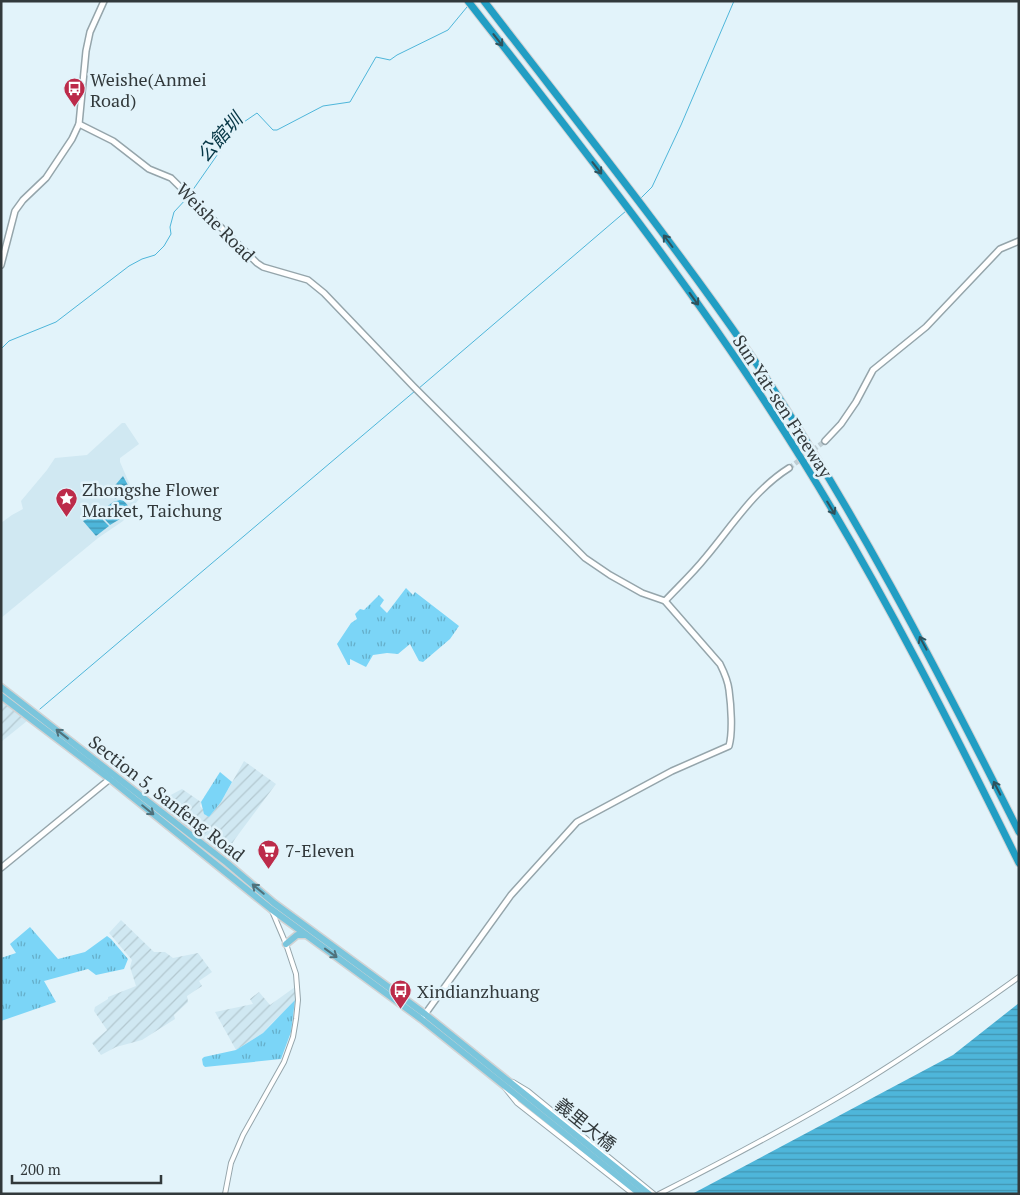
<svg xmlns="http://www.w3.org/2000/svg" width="1020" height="1195" font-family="'PT Serif','Noto Sans TC',serif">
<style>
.built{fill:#d0e8f2}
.industrial{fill:url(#industrial-furrows)}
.grass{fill:url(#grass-tufts)}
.water{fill:url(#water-rules)}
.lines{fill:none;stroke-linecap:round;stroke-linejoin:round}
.stream{stroke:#4eb6da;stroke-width:1}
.tertiary-tunnel{stroke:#bfced4;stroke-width:5;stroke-dasharray:5 2.5;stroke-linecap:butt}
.minor-casing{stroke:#95a5ab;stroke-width:6}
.tertiary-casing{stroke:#95a5ab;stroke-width:8}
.primary-casing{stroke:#d2d3d4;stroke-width:9}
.motorway-casing{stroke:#d2d3d4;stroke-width:9}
.minor{stroke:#fff;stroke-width:4}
.tertiary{stroke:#fff;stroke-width:5}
.primary{stroke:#7ac5dc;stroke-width:6}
.motorway{stroke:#219ec4;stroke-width:7}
.oneway{stroke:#2e525d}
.oneway2{stroke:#4f717b}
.labels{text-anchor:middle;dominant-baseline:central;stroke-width:5;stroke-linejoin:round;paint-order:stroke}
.poi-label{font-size:18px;fill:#32393b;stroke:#e2f3fa;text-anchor:start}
.street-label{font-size:18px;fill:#32393b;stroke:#e2f3fa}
.water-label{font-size:19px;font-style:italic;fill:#053645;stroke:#e2f3fa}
</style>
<defs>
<pattern id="industrial-furrows" width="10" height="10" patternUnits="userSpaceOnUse" patternTransform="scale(1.25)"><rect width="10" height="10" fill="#d0e8f2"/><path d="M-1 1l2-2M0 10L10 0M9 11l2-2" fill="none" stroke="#b3c8d0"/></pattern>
<pattern id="grass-tufts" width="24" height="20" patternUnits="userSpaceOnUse" patternTransform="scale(1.25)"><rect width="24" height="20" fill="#7bd5f7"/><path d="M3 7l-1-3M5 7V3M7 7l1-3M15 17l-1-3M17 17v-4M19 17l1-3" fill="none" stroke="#65aec9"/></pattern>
<pattern id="water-rules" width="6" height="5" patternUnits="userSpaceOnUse" patternTransform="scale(1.25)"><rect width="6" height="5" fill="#4eb6da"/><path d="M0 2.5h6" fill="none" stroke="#4195b2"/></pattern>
</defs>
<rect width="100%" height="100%" fill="#e2f3fa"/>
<!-- built -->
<polygon class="built" points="122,423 125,423 139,444 120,458 120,462 130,485 141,496 123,521 98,538 1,618 1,523 12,515 23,509 21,501 47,470 55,458 87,455"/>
<!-- industrial -->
<g class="industrial">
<polygon points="1,701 27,721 1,742"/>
<polygon points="244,761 276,784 235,839 227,852 215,848 158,806 167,797 182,789 201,802 200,806 209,817 221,802"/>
<polygon points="121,920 154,952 165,952 173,958 198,953 212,972 199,981 202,986 187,996 188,1002 174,1015 175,1019 142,1040 116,1047 101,1055 92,1043 107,1030 94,1011 95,1007 108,999 108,997 136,986 130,967 132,960 109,933"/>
<polygon points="295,987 295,1000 285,1011 272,1023 263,1033 236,1050 215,1012 253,1004 250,999 259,992 270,1005"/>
</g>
<!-- grass -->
<g class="grass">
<polygon points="406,588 413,595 415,592 459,626 450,639 423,662 419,661 410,644 398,654 387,653 373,655 366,667 350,659 350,665 348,665 337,644 351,623 357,619 355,614 360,609 364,610 379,595 384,600 380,606 387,613"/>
<polygon points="220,772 232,782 221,802 209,817 204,814 201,802"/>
<polygon points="30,927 58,959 85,952 107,936 111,939 128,959 124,969 96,975 88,969 44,981 56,1002 1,1021 1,958 16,953 10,944"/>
<polygon points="295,1000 291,1032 281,1059 205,1067 203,1065 202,1059 204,1057 236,1050 263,1033"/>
</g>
<!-- water -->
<g class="water">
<polygon points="123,476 129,487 135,492 124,498 121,495 115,499 111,490"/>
<polygon points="120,500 124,501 130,508 120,519 110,525 99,513 113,502"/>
<polygon points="97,514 109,526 96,536 83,521"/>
<polygon points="1019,1003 1019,1194 692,1194 953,1055"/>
</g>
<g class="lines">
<!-- stream -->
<g class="stream">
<polyline points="190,194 229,138 241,124 257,113 273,130 277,130 323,106 350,102 376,57 390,60 397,55 448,30 467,7"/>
<polyline points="640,199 652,187 681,125 734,1"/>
<polyline points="1,349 9,341 56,322 129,266 142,259 155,255 164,246 171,234 170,227 174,212 188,197"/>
<polyline points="418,389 626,211"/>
<polyline points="40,709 415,391"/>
</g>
<!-- tertiary-tunnel -->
<polyline class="tertiary-tunnel" points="789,468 825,441"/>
<defs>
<g id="minor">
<polyline points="513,1082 528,1091 654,1194"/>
<polyline points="505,1088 517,1103 633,1194"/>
<polyline points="225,1194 231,1163 243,1135 284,1062 293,1037 296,1019 298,1000 296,974 286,944 272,911"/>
<path d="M659,1194c67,-34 134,-69 198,-108 56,-34 109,-71 162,-109"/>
</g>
<g id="tertiary">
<path d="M79,124l34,17 36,28 22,9 86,85 6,4 45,13 16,13 89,93 172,172 25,17 32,18 23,8 55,63c4,8 8,17 9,26 2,15 4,42 0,56l-57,25 -95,51 -66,73 -88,122"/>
<polyline points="1,265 15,211 23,200 46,178 72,139 79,124 86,51 90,32 104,1"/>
<polyline points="825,441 841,424 856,402 873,370 926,327 1000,249 1019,241"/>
<path d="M665,601c13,-14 28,-28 40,-43 27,-32 49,-68 84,-90"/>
<polyline points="1,868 111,778"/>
</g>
<g id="primary">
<polyline points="1,687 227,863 274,903 425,1014 649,1194"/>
<polyline points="1,696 110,779 271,909 421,1019 640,1194"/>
<polyline points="286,944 297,935 306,935"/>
</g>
<g id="motorway">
<path d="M468,1c117,150 236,300 336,462 80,129 148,264 215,400"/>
<path d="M484,1c89,116 181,230 264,350 104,153 188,316 271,481"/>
</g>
</defs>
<!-- minor casing -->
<use href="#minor" class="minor-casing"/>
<!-- tertiary casing -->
<use href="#tertiary" class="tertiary-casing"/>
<!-- primary casing -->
<use href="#primary" class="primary-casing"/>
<!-- motorway casing -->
<use href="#motorway" class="motorway-casing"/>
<!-- minor -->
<use href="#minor" class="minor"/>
<!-- tertiary -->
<use href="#tertiary" class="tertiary"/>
<!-- primary -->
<use href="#primary" class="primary"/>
<!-- motorway -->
<use href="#motorway" class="motorway"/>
</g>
<!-- one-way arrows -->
<defs><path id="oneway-shaft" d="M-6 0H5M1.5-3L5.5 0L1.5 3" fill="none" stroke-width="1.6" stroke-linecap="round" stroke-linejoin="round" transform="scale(1.25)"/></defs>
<g class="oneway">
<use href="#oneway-shaft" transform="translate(498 40) rotate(52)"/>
<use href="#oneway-shaft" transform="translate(597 168) rotate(52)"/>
<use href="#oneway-shaft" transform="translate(668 241) rotate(-127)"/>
<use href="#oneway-shaft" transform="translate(694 299) rotate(54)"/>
<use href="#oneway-shaft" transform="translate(831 508) rotate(59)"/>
<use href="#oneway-shaft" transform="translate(923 643) rotate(-118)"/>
<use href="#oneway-shaft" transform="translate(997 788) rotate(-117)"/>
</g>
<g class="oneway2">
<use href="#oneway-shaft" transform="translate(62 734) rotate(-142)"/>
<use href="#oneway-shaft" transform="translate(148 810) rotate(39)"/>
<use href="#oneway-shaft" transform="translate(258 889) rotate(-140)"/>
<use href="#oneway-shaft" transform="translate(331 953) rotate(36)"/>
</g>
<!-- icons -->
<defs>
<symbol id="bus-pin" viewBox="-11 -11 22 30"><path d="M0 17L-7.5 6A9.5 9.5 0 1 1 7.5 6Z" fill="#bc2b4a" stroke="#e2f3fa"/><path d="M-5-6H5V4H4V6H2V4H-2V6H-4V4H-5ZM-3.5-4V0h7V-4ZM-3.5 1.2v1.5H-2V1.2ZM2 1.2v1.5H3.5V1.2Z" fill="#fff"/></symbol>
<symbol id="sight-pin" viewBox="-11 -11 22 30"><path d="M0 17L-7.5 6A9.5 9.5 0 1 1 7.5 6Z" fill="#bc2b4a" stroke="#e2f3fa"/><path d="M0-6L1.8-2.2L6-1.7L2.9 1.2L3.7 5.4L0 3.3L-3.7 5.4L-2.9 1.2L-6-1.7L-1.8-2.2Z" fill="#fff"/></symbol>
<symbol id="supermarket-pin" viewBox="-11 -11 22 30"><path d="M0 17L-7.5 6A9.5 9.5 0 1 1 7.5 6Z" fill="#bc2b4a" stroke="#e2f3fa"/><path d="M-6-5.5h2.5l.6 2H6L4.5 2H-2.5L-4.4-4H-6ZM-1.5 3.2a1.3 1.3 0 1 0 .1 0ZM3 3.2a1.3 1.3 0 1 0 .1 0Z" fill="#fff"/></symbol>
</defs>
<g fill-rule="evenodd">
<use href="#bus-pin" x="62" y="76" width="25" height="34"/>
<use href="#sight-pin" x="54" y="486" width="25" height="34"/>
<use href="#supermarket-pin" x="256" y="838" width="25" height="34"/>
<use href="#bus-pin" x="388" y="978" width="25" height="34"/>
</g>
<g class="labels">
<!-- poi labels -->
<g class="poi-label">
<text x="90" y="79">Weishe(Anmei<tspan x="90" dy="21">Road)</tspan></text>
<text x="82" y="489">Zhongshe Flower<tspan x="82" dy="21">Market, Taichung</tspan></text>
<text x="285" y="850">7-Eleven</text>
<text x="417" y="991">Xindianzhuang</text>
</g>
<!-- street labels -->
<g class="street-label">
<text transform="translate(216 222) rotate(45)">Weishe Road</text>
<text transform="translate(783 406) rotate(57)">Sun Yat-sen Freeway</text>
<text transform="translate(167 798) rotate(38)">Section 5, Sanfeng Road</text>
<text transform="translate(586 1124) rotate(39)">義里大橋</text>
</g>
<!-- water labels -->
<g class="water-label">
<text transform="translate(219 137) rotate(-49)">公館圳</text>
</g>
</g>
<!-- border -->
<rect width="1020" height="1195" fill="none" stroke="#32393b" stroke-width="5"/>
<!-- scale -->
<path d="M12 1175v8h149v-8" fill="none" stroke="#32393b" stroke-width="2.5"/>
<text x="20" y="1175" font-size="15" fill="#32393b" stroke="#e2f3fa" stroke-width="4" paint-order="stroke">200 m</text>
</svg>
